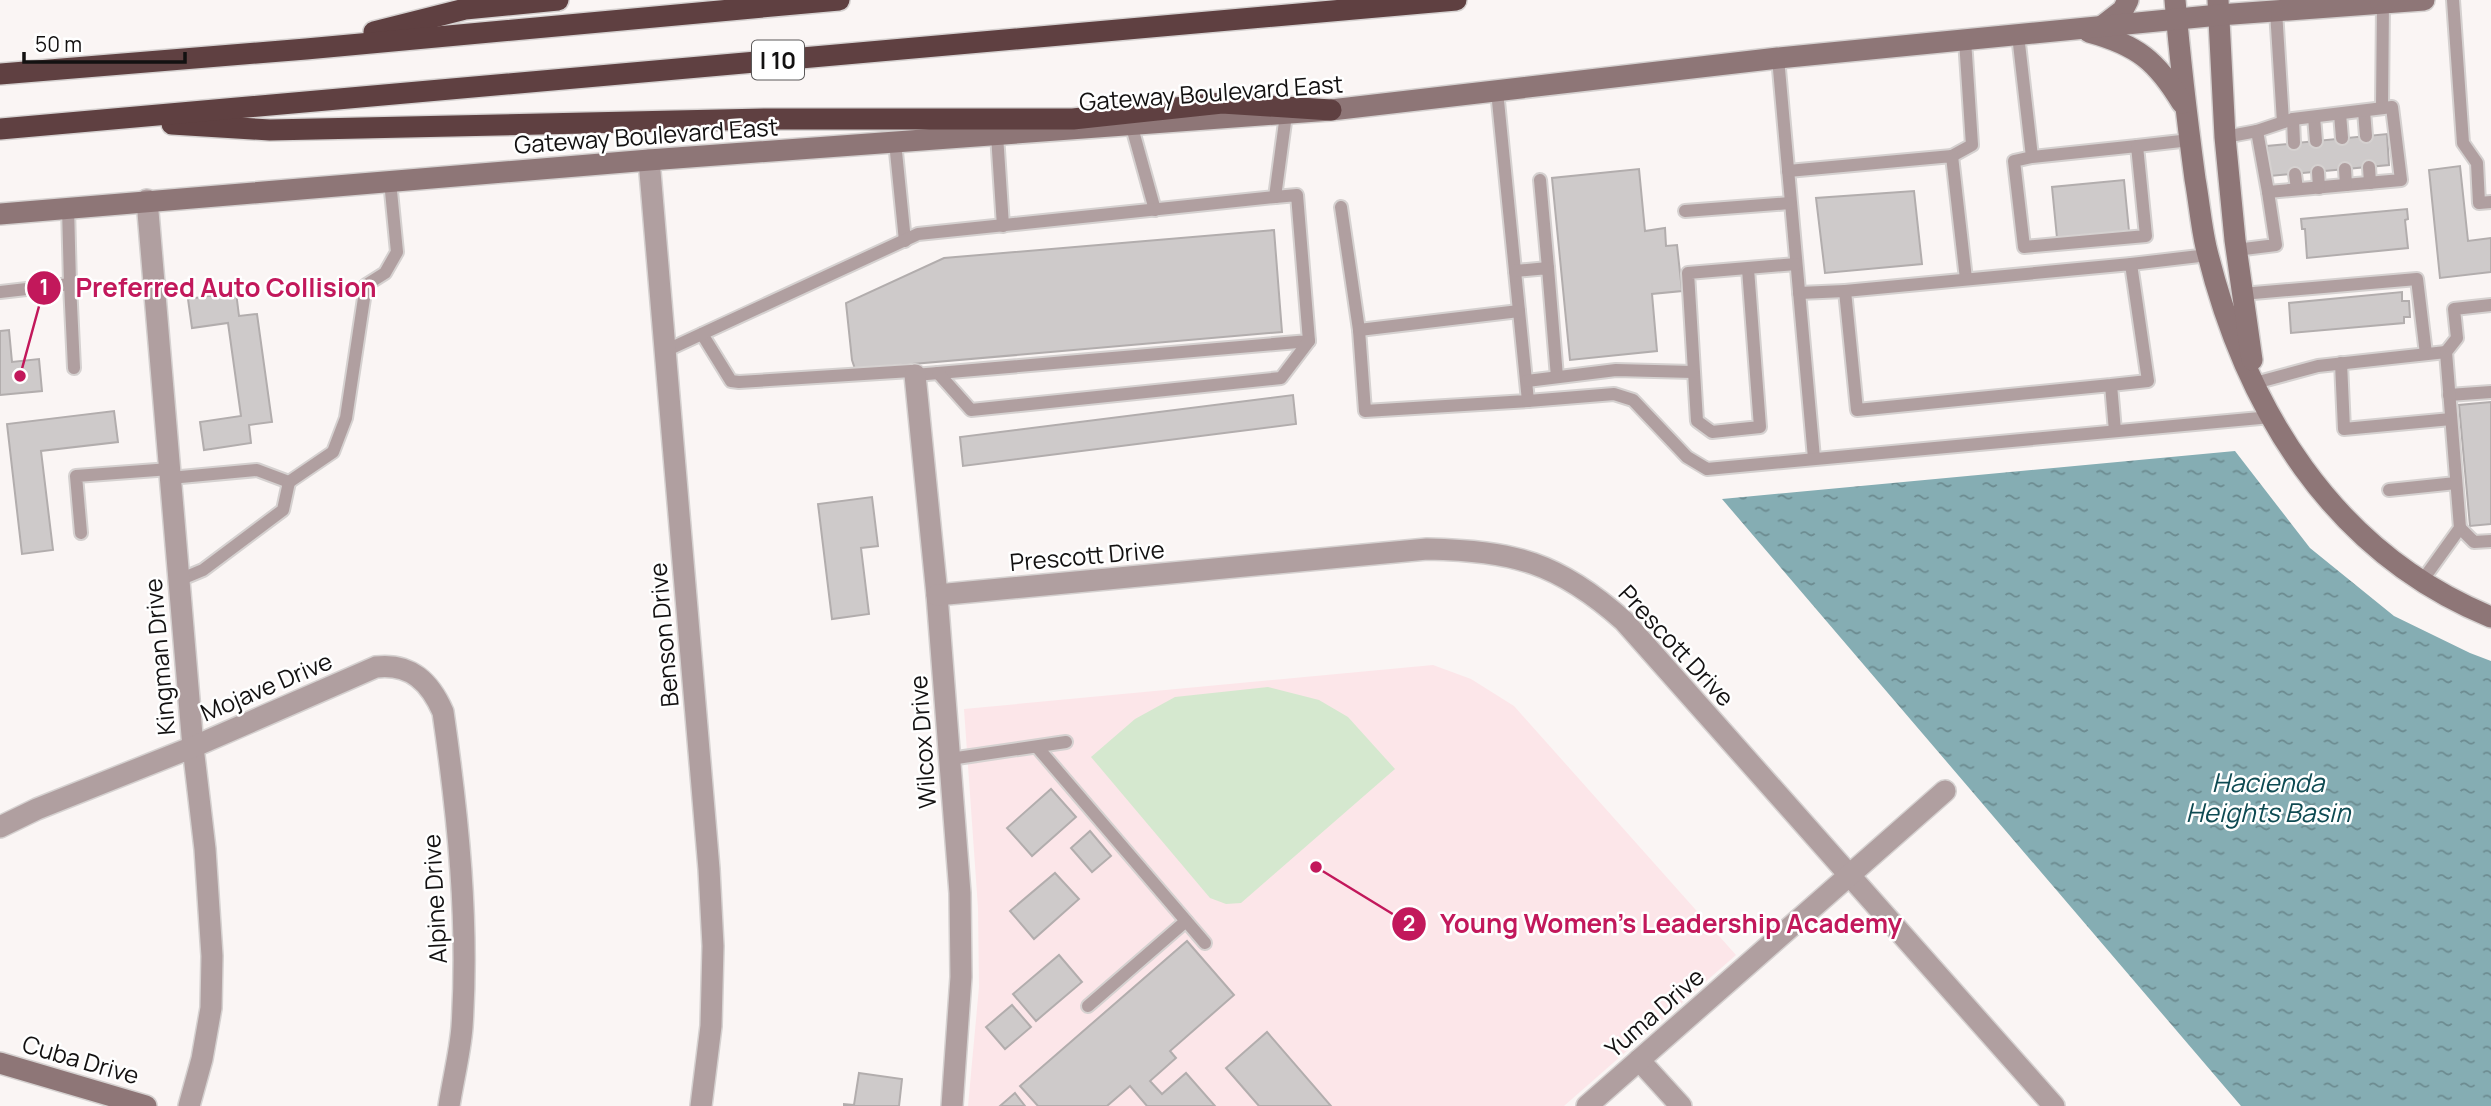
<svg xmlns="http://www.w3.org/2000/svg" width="2491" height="1106" font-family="Manrope,sans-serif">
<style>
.education{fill:#fce6e9}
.pitch{fill:#d5e8cf}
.water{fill:url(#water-ripples)}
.building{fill:#cecaca;stroke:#b2adad;stroke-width:2}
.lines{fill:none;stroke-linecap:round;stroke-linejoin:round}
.lane-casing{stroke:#d5d1d0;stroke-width:16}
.street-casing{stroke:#d5d1d0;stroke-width:24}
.secondary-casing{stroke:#d5d1d0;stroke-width:24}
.highway-casing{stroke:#d5d1d0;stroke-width:24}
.lane{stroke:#b09fa0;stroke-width:12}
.street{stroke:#b09fa0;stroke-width:21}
.secondary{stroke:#8e7677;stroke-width:21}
.highway{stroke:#5f4041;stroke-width:21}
.labels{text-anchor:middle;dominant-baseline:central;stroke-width:5;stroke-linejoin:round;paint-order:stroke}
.shield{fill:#fff;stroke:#5a5858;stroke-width:2}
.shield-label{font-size:23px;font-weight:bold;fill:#131111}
.street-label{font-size:24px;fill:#131111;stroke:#fff}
.water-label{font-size:26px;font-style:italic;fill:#0e4a52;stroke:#fff}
.leader{fill:none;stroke:#c2185b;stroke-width:2.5}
.callout-dot{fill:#c2185b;stroke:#fff;stroke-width:2.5}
.mark-label{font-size:21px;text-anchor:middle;font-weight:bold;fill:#fff}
.callout-label{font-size:26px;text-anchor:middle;font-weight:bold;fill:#c2185b;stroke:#fff;stroke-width:5;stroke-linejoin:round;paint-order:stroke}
</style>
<defs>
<pattern id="water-ripples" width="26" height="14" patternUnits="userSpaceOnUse" patternTransform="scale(1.75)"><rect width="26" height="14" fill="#85adb3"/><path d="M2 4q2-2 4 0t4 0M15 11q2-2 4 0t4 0" fill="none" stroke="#6c8b90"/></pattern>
</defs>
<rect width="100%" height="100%" fill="#faf5f4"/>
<!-- education -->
<polygon class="education" points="1433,665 1471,679 1514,706 1736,955 1564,1106 968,1106 979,987 978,908 964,709"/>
<!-- pitch -->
<polygon class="pitch" points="1268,687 1319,700 1348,717 1395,769 1241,903 1226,904 1210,898 1091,757 1135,719 1175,697"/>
<!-- water -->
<polygon class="water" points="2235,451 2310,548 2394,616 2470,653 2491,661 2491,1106 2241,1106 1722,499"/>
<!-- building -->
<g class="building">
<polygon points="2387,134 2389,165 2270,176 2267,146"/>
<polygon points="2460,166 2468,241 2491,238 2491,272 2440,278 2429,170"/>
<polygon points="1639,169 1645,231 1665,228 1666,246 1677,245 1682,291 1652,294 1657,351 1570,360 1552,178"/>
<polygon points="2124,180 2129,231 2057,238 2052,187"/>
<polygon points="1914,191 1922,264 1825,273 1816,198"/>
<polygon points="2407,209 2408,219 2405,220 2408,248 2307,258 2305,229 2302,229 2301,219"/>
<polygon points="1274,230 1282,332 855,369 852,360 846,303 944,258"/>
<polygon points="236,292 239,316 257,314 272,422 249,425 251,443 204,450 200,422 241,416 228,323 192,328 188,299"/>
<polygon points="2402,292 2402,301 2409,301 2410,317 2404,317 2404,323 2291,333 2289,303"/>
<polygon points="9,330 12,362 39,359 42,391 0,395 0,331"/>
<polygon points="1293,395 1296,424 963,466 960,437"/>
<polygon points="2491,402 2491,524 2470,526 2459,405"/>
<polygon points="114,411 118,442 41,451 53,550 22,554 7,424"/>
<polygon points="872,497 878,546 861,548 869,614 832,619 818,504"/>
<polygon points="1051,789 1076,817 1032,856 1007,828"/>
<polygon points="1090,831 1111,856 1092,872 1071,848"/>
<polygon points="1055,873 1079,899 1034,939 1010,911"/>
<polygon points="1187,941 1234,995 1170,1051 1176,1058 1150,1081 1162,1094 1186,1073 1215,1106 1147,1106 1130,1086 1107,1106 1038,1106 1020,1086"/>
<polygon points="1059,955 1082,982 1036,1021 1013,994"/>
<polygon points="1012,1005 1031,1027 1005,1049 986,1027"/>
<polygon points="1267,1032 1331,1106 1259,1106 1226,1068"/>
<polygon points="859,1073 902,1079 899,1106 844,1106 844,1104 854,1105"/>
<polygon points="1015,1093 1025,1106 1000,1106"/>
</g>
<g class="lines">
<defs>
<g id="lane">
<polyline points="2453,0 2463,143 2477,163 2479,203 2491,202"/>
<polyline points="2276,11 2283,122"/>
<polyline points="2018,35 2032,157 2014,161 2024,247 2146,236 2137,146 2032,157"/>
<polyline points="1778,58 1814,458"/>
<polyline points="2382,108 2383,3"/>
<polyline points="2364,111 2366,136"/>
<polyline points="2340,114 2342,138"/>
<polyline points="2314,117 2316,141"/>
<polyline points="2293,119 2294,143"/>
<polyline points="1130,120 1155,210"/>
<polyline points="2257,131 2268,192"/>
<polyline points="997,135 1003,226"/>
<polyline points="2225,137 2257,131 2293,119 2392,107 2401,180 2268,192 2276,245 2236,250"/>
<polyline points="895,142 905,241"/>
<polyline points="2137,146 2190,140"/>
<polyline points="1952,156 1972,145 1965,40"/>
<polyline points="2369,167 2370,183"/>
<polyline points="2345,169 2346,185"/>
<polyline points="1788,171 1952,156 1966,279"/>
<polyline points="2318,172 2319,188"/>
<polyline points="2295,174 2297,189"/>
<polyline points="1540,180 1548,268"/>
<polyline points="68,207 70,284"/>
<polyline points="1341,207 1359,330 1365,411 1528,401 1497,91"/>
<polyline points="1685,211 1790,203"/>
<polyline points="2131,264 2208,255"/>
<polyline points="1748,269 1760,427 1712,432 1697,421 1688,273 1796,264"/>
<polyline points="1515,271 1548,268 1557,377"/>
<polyline points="0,292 70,284 74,368"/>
<polyline points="1799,293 1845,291"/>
<polyline points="2242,294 2417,279 2426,354"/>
<polyline points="1359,330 1519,311"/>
<polyline points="702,334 731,381 739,382 911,371 915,375 1309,341 1297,195 1275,197"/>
<polyline points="665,351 918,234 1275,197 1287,107"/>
<polyline points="2341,363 2344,429 2451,419"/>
<polyline points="938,373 971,410 1281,378 1309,341"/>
<polyline points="1527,381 1616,370 1693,372"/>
<polyline points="2255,383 2318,366 2446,352"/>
<polyline points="2111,385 1857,410 1845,291 2131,264 2148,381 2111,385 2115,431"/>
<polyline points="2449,395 2491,392"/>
<polyline points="1528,401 1614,394 1633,400 1687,457 1707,469 2271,417"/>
<polyline points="170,478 257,470 289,482 333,452 346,418 366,285 385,273 397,252 390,181"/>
<polyline points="2389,490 2456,483"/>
<polyline points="2460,528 2474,542 2491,541"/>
<polyline points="81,533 76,476 170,469"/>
<polyline points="179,580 203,570 283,510 289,482"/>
<polyline points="2422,581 2460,528 2446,352 2457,338 2454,309 2491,305"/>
<polyline points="1037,747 1205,943"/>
<polyline points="950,759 1066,742"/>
<polyline points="1088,1006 1186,921"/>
</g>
<g id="street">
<polyline points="649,160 709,869 713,946 711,1026 701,1106"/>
<polyline points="147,200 193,747 205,849 212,956 211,1008 202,1059 189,1106"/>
<polyline points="915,375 937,595 960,893 961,977 952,1106"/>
<path d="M937,595l490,-46c87,2 131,13 197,72l430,485"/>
<path d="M0,827l37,-18 156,-62 183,-80c35,-4 54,15 67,45 15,104 26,209 19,315 -2,26 -9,53 -13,79"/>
<polyline points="1639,1060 1681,1106"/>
<polyline points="1587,1106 1945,791"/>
</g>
<g id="secondary">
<path d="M2175,0c5,60 12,119 20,179 4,22 6,46 11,68 39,161 126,305 285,370"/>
<polyline points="2218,0 2225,137 2235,240 2252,360"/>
<polyline points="2101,27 2123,10 2128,0"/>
<path d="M2089,32c48,13 68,29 93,71"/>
<polyline points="0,214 649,160 1331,110 1778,58 2219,15 2424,0"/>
<polyline points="0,1063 146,1106"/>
</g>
<g id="highway">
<polyline points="374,32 465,9 558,0"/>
<polyline points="0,74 306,49 839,0"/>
<polyline points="172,124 270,130 765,119 1073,119 1222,103 1331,110"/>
<polyline points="0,129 1456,0"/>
</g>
</defs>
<!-- lane casing -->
<use href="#lane" class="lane-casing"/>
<!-- street casing -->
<use href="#street" class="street-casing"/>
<!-- secondary casing -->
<use href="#secondary" class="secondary-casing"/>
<!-- highway casing -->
<use href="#highway" class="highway-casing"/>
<!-- lane -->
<use href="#lane" class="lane"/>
<!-- street -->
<use href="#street" class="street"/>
<!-- secondary -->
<use href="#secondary" class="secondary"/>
<!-- highway -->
<use href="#highway" class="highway"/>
</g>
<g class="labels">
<!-- shield labels -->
<rect class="shield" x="752" y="40.5" width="52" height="39" rx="5"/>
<g class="shield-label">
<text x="778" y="60">I 10</text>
</g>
<!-- street labels -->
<g class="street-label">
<text transform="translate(1211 92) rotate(-4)">Gateway Boulevard East</text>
<text transform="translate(646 135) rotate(-4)">Gateway Boulevard East</text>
<text transform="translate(1087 555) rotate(-5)">Prescott Drive</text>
<text transform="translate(663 635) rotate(-95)">Benson Drive</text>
<text transform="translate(1677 645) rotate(47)">Prescott Drive</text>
<text transform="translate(159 657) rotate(-95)">Kingman Drive</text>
<text transform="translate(266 686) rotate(-23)">Mojave Drive</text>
<text transform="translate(922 742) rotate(-94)">Wilcox Drive</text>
<text transform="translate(434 899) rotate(-93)">Alpine Drive</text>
<text transform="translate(1654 1012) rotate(-41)">Yuma Drive</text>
<text transform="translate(81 1059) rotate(16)">Cuba Drive</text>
</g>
<!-- water labels -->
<g class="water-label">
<text x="2268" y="782">Hacienda<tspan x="2268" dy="30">Heights Basin</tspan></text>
</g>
</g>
<!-- callouts -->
<path class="leader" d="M20 376L44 288M1316 867L1409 924"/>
<g class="callout-dot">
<circle cx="20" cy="376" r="7"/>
<circle cx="1316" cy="867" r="7"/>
<circle cx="44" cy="288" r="18"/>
<circle cx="1409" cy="924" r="18"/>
</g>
<g class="mark-label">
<text x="44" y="295">1</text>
<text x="1409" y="931">2</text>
</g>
<g class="callout-label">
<text x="226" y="297">Preferred Auto Collision</text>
<text x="1671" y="933">Young Women's Leadership Academy</text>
</g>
<!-- scale -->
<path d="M24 52v10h161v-10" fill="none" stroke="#131111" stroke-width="3.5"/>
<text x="35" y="52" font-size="21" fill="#131111" stroke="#ffffff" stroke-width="5" paint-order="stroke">50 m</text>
</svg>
